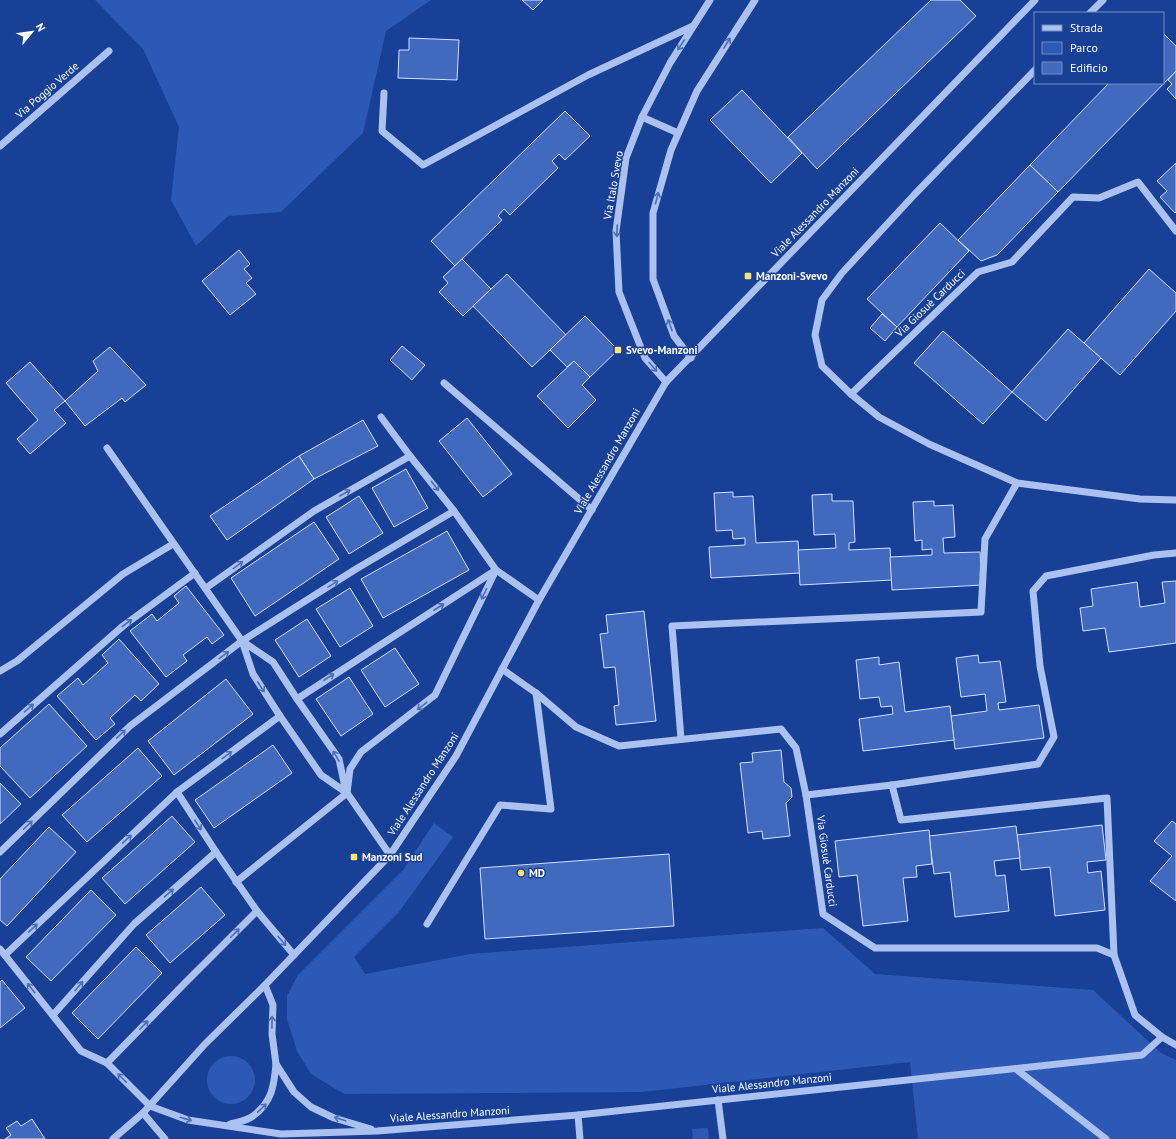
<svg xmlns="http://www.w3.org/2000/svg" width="1176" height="1139" font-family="'PT Sans',sans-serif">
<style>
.green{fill:#2c59b5}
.building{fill:#4169be;stroke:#d3e0fc}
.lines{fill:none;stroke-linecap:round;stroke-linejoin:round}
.minor{stroke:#abc2f1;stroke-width:7}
.oneway{stroke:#4b6eb6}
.poi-dot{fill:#ffe76b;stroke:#184097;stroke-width:1.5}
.labels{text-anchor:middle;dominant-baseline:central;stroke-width:3;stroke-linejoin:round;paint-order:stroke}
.street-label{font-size:11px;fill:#fff;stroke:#184097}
.poi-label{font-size:11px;font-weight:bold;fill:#fff;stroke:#184097;text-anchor:start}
</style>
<rect width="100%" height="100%" fill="#184097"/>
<!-- green -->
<g class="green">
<polygon points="95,0 431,0 386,31 363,133 281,212 228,216 196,246 171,200 179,127 143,49"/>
<polygon points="434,823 453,837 399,912 354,957 365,974 470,954 823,928 875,974 1093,990 1161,1053 1176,1060 1176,1139 918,1139 910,1062 642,1092 344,1094 311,1074 297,1051 287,1019 287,996 298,975 403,870"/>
<circle cx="231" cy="1080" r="24"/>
<polygon points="708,1128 709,1139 693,1139 692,1129"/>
</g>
<!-- building -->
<g class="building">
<polygon points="522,0 543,0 533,10"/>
<polygon points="931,0 960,0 976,16 817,169 788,137"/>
<polygon points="1163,33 1176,46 1176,71 1058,192 1030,165 1109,83 1163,83"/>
<polygon points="409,38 459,40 457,80 398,78 399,50 409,50"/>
<polygon points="1176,71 1176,99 1167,89 1172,84 1168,80"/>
<polygon points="742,90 802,153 771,183 710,120"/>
<polygon points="565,111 590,136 565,160 559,154 552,161 558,168 510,215 504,209 498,216 502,220 455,266 431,241"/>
<polygon points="1176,163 1176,212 1175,213 1160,197 1167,191 1157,181"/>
<polygon points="1030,165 1058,192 997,255 981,261 958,240"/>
<polygon points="940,223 969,251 897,327 867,299"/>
<polygon points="239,250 250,264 244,269 252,278 246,283 256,294 230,315 202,281"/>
<polygon points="462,259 491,289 463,316 439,292 448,283 443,277"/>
<polygon points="1149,269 1176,293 1176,311 1120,375 1084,343"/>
<polygon points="507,274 566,335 532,367 473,306"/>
<polygon points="882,314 897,327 885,341 870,328"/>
<polygon points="585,316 618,350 590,377 574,361 567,367 550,350"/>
<polygon points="1068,329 1101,358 1046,421 1012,392"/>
<polygon points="943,331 1012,392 983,424 914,363"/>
<polygon points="402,346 425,365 412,380 390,360"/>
<polygon points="110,347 146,385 125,402 122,398 85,426 65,401 98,371 93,361"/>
<polygon points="574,361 590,377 582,385 596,400 568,428 537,396"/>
<polygon points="30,362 65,401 54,410 66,423 30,454 17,439 38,420 6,383"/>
<polygon points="467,418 512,474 483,497 439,441"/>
<polygon points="363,420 378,446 314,479 299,456"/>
<polygon points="299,456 314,479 227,540 210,516"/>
<polygon points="406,469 428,508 394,527 372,488"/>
<polygon points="733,492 733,497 753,496 756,543 798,541 800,573 711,578 709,547 745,545 745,538 733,539 732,530 716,531 714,493"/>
<polygon points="832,494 832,501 853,501 855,542 849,543 849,550 890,548 892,580 800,585 798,550 836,548 835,534 814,535 812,495"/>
<polygon points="359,496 383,533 349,554 326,517"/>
<polygon points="934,501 934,506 953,505 955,537 943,538 944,553 980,552 982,585 892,590 890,557 932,555 932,549 922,550 922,540 915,541 913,502"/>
<polygon points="314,522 339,559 255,616 231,578"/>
<polygon points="447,531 469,570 383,618 361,579"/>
<polygon points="1176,581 1176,643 1109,652 1105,628 1083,631 1080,608 1093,606 1091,589 1137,582 1140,607 1165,603 1162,582"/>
<polygon points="186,586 224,635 212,644 207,637 183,655 187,661 166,677 130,631 152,614 157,621 179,603 174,596"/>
<polygon points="350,588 373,626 340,647 316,609"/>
<polygon points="644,611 656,721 616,725 614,706 619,705 615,667 604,668 600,634 608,633 606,615"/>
<polygon points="307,619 331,656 299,677 275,640"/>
<polygon points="119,639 159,684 141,701 135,695 110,718 115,724 96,740 57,696 78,678 83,685 108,663 102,655"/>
<polygon points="395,648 419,684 385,707 361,670"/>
<polygon points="978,655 979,663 1000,661 1006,702 998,703 999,710 1039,705 1044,738 955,749 951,716 987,711 985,694 961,697 956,658"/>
<polygon points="879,657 879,665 899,662 905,712 950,706 954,740 863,751 859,719 893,714 892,706 881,707 879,697 860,699 856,660"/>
<polygon points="349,677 373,714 341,736 316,699"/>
<polygon points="226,679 253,714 174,775 148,741"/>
<polygon points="49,704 87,746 30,798 0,766 0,748"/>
<polygon points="273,745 292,773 214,828 195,800"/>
<polygon points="138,748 162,776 87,842 62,815"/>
<polygon points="781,750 784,782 791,788 792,797 786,803 790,836 763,839 762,831 748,833 740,763 753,762 752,753"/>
<polygon points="0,783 21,804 0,824"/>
<polygon points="172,816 195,842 125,904 102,878"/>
<polygon points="1172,821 1176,824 1176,901 1150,881 1172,856 1154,841"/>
<polygon points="1102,825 1106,860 1087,862 1088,873 1101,871 1105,910 1055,916 1050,867 1021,870 1017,835"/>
<polygon points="1016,826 1020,858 994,861 996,876 1005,875 1009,911 955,917 950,872 934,874 929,836"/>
<polygon points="49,827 76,852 7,926 0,920 0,879"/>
<polygon points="929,830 932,864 916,866 917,877 903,878 908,921 863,926 857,875 839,877 835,841"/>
<polygon points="669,854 674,926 485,939 480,868"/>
<polygon points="201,887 225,915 170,963 146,935"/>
<polygon points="91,890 116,915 51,981 26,957"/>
<polygon points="136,947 162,973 98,1039 72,1013"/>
<polygon points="2,980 25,1008 0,1028 0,982"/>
<polygon points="32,1119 45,1139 5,1139 11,1135 6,1128 17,1121 21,1126"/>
</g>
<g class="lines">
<!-- minor -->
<g class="minor">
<polyline points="1090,13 1103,0"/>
<polyline points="1035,70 914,195 842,273 822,300 815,335 822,366 851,394 879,417 929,444 1017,483 1140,499 1176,500"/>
<polyline points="384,93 382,131 423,165 588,75 693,26"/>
<polyline points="642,117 678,133"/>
<polyline points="0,146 109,51"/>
<polyline points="691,358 674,336 653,279 653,213 671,150 697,91 755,0"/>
<polyline points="666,382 645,358 619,292 616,231 626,158 642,117 670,63 710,0"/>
<polyline points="444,383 592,510"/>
<polyline points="851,394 978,272 1012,262 1073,197 1099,198 1138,182 1176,231"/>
<polyline points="107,448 242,641"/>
<polyline points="206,588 314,511 410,456"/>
<polyline points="502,669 536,693 576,727 619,746 781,729 796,748 806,795 823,914 875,948 1097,948 1114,955 1135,1015 1162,1037 1176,1045"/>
<polyline points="0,671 17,661 123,574 173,544"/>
<polyline points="297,699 496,570 539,600"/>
<polyline points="0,734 123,626 195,573"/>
<polyline points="681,739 672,626 981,612 985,539 1017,483"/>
<polyline points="892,785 1038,764 1054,737 1040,666 1033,591 1046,576 1154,555 1176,553"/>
<polyline points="345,787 339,759 297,699 273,662 242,641 253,674 280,716 321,775 347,793 390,855"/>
<polyline points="177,792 216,852 257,911 294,955"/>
<polyline points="806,795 892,785 901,820 1107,798 1114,955"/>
<polyline points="0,852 130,726 242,641 356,569 454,511"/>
<polyline points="236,882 347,793 350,769 361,752 435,695 496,570 454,511 410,456 381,417"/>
<polyline points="427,924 500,805 551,809 536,693"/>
<polyline points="0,949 81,1051 107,1063 150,1106 188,1120 281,1134 377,1131 578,1115 1142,1055 1162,1037"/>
<polyline points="5,955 177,792 280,716"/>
<polyline points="265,985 273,1005 272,1034 276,1064 294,1092 311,1107 334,1118 371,1129"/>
<polyline points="53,1015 134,924 216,852"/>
<polyline points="107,1063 183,985 257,911"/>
<polyline points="1016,1069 1106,1139"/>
<polyline points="718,1100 723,1139"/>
<polyline points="143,1113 165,1139"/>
<polyline points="578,1115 580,1139"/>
<path d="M230,1124c7,-2 17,-3 23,-8 19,-14 21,-30 23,-52"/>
<polyline points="113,1139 143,1113 205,1044 265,985 390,855 456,756 539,600 666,382 1035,0"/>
</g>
</g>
<!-- one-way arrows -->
<defs><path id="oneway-shaft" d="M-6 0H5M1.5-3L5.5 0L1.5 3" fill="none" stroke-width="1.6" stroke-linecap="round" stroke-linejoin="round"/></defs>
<g class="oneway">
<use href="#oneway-shaft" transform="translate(727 43) rotate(-58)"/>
<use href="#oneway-shaft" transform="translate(681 45) rotate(123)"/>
<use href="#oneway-shaft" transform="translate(657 198) rotate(-75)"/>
<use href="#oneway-shaft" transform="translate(617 231) rotate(93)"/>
<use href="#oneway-shaft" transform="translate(670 325) rotate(-110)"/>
<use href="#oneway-shaft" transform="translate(653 367) rotate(50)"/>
<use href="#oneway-shaft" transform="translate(435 486) rotate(52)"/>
<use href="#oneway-shaft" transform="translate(345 493) rotate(-30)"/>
<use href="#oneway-shaft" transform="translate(238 565) rotate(-36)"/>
<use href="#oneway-shaft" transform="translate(333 584) rotate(-32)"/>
<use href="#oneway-shaft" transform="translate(484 594) rotate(116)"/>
<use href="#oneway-shaft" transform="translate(439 607) rotate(-33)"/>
<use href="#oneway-shaft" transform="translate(127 623) rotate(-37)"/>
<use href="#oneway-shaft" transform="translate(224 655) rotate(-37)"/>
<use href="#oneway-shaft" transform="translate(329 677) rotate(-33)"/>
<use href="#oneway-shaft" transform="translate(261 687) rotate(57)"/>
<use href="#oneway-shaft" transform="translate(422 706) rotate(142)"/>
<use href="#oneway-shaft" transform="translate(29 708) rotate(-41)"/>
<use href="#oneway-shaft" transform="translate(121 734) rotate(-44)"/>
<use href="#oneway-shaft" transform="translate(227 755) rotate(-36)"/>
<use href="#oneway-shaft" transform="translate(336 756) rotate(-120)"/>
<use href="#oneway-shaft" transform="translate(28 825) rotate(-44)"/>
<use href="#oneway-shaft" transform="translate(198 825) rotate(57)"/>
<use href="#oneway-shaft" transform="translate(127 839) rotate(-43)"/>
<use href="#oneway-shaft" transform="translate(169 893) rotate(-41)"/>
<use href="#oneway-shaft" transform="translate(33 928) rotate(-43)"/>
<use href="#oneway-shaft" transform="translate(235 933) rotate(-45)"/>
<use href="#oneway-shaft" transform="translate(282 941) rotate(50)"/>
<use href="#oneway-shaft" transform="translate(79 986) rotate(-49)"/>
<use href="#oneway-shaft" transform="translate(31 988) rotate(-129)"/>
<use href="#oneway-shaft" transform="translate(272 1022) rotate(-89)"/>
<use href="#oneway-shaft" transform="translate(144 1025) rotate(-46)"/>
<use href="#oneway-shaft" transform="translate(122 1078) rotate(-135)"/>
<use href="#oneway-shaft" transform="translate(262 1108) rotate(-44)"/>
<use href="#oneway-shaft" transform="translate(186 1119) rotate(16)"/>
<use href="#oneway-shaft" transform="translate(340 1119) rotate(-162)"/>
</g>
<!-- markers -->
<g class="poi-dot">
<rect x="744" y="272" width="8" height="8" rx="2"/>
<rect x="614" y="346" width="8" height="8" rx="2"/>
<rect x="350" y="853" width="8" height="8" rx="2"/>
<circle cx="521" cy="873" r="4"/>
</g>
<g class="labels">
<!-- street labels -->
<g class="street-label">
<text transform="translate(47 90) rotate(-41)">Via Poggio Verde</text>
<text transform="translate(613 185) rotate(-80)">Via Italo Svevo</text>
<text transform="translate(815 212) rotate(-46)">Viale Alessandro Manzoni</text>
<text transform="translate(930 303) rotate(-44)">Via Giosuè Carducci</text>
<text transform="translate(607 461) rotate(-60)">Viale Alessandro Manzoni</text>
<text transform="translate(423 784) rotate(-57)">Viale Alessandro Manzoni</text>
<text transform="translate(827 861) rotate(82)">Via Giosuè Carducci</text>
<text transform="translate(772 1083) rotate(-6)">Viale Alessandro Manzoni</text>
<text transform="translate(450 1114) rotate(-4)">Viale Alessandro Manzoni</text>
</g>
<!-- poi labels -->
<g class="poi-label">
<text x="756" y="276">Manzoni-Svevo</text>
<text x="626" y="350">Svevo-Manzoni</text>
<text x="362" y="857">Manzoni Sud</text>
<text x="529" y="873">MD</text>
</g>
</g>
<!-- legend -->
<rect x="1034" y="12" width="130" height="72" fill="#184097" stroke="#748cc1"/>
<rect x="1042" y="25" width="20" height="6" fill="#abc2f1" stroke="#748cc1"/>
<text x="1070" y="32" font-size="12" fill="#ffffff">Strada</text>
<rect x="1042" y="42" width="20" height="12" fill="#2c59b5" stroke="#748cc1"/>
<text x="1070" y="52" font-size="12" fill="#ffffff">Parco</text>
<rect x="1042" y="62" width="20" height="12" fill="#4169be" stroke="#748cc1"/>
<text x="1070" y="72" font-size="12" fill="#ffffff">Edificio</text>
<!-- north arrow -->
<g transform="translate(32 32) rotate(61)" stroke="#184097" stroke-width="3" paint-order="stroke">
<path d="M0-3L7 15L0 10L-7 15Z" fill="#ffffff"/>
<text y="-6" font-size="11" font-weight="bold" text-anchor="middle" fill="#ffffff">N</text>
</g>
</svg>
